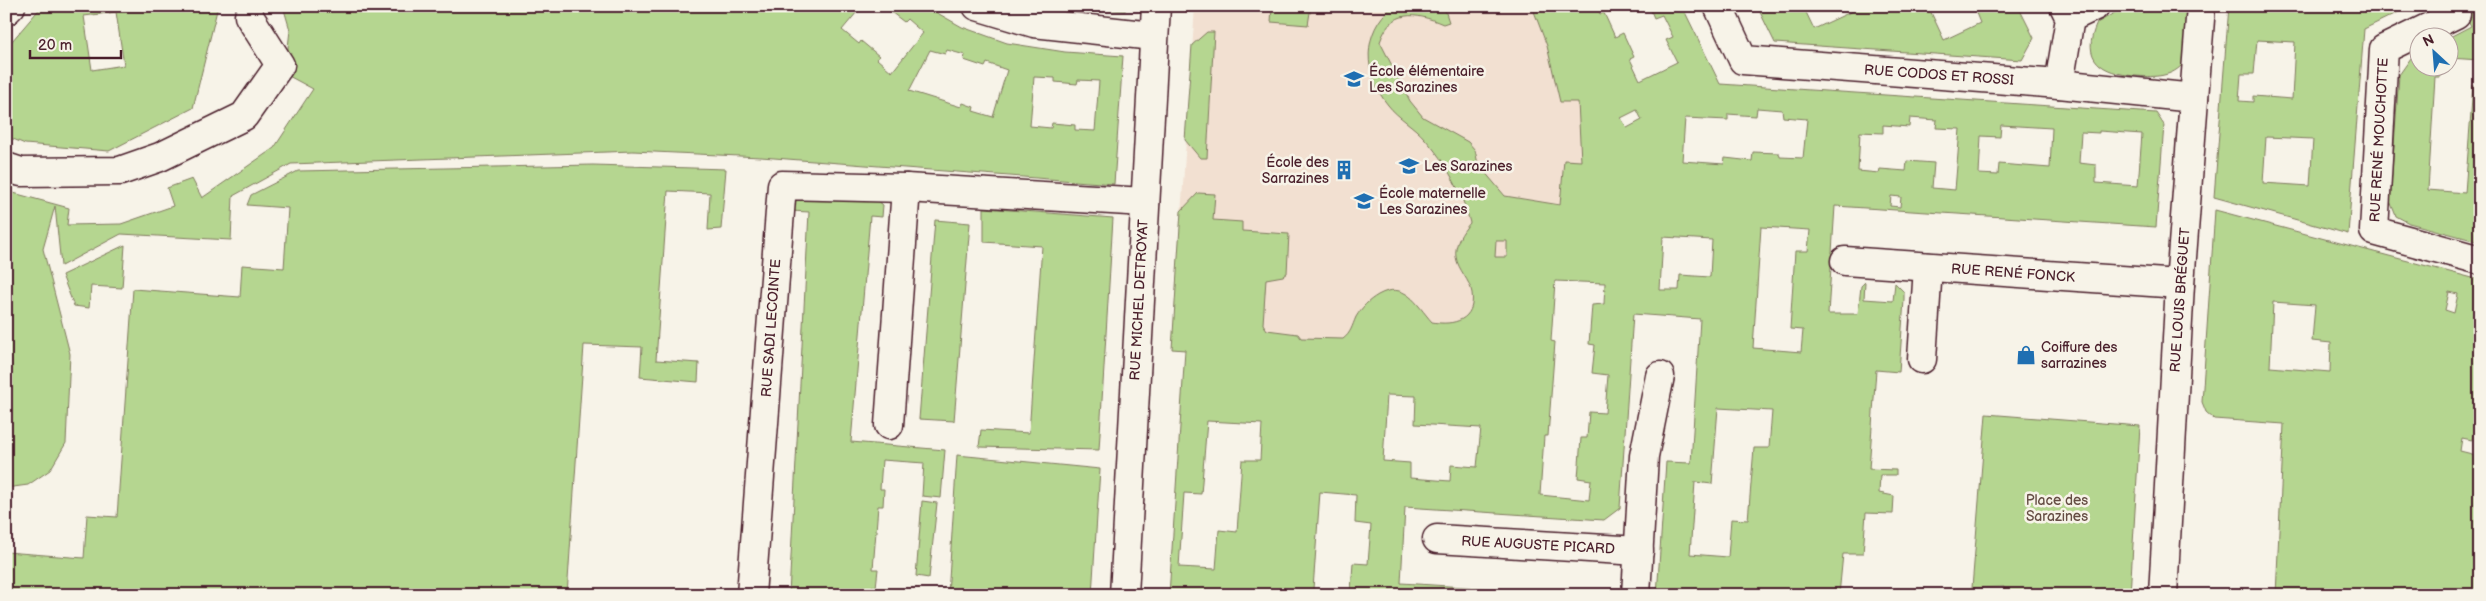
<svg xmlns="http://www.w3.org/2000/svg" width="2486" height="601" font-family="'Balsamiq Sans',sans-serif">
<style>
.built{fill:#f2e0d1}
.green{fill:#b5d690;stroke:#807a5e;fill-rule:evenodd}
.lines{fill:none;stroke-linecap:round;stroke-linejoin:round}
.minor-casing{stroke:#4a1f2b;stroke-width:31}
.minor{stroke:#f7f3e8;stroke-width:28}
.labels{text-anchor:middle;dominant-baseline:central;stroke-width:5;stroke-linejoin:round;paint-order:stroke}
.poi-label{font-size:14px;fill:#4a1f2b;stroke:#f7f3e8;text-anchor:start}
.street-label{font-size:14px;fill:#4a1f2b;stroke:#f7f3e8}
.park-label{font-size:14px;fill:#654d44;stroke:#f7f3e8}
</style>
<rect width="100%" height="100%" fill="#f7f3e8"/>
<filter id="ink" filterUnits="userSpaceOnUse"><feTurbulence type="fractalNoise" baseFrequency=".02" numOctaves="2"/><feDisplacementMap in="SourceGraphic" scale="10" xChannelSelector="R" yChannelSelector="G"/><feConvolveMatrix kernelMatrix="1 2 1 2 8 2 1 2 1" color-interpolation-filters="sRGB"/></filter>
<g filter="url(#ink)">
<!-- built -->
<polygon class="built" points="1195,6 1557,6 1646,192 1510,257 1502,370 1172,349"/>
<!-- green -->
<g class="green">
<path d="M42,6h176l-25,102 -84,43 -84,-7 -19,-8v-88zM116,12l8,53 -32,5 -8,-54z"/>
<path d="M283,6h579l-20,24 17,14 2,-3 18,15 -2,3 15,13 31,-39 -16,-14 -3,3 -17,-13 2,-3h36l37,21 45,16 58,9 58,4 -9,128 -353,-27 -128,-6 -342,13 -58,32 -2,44 -110,-6 -60,32 -6,-60 -12,43 27,105 -4,89 -16,27 -22,15 -22,3v-297l63,17 -2,17 54,-1 52,-18 -6,-18 25,-9 10,19 72,-50 39,-59 -28,-15 5,-44zM930,50l15,4 2,-4 18,5 -1,5 21,7 2,-4 20,7 -14,47 -20,-6 1,-4 -11,-4 -2,4 -52,-16zM1034,77l21,1v4l22,2 1,-4 21,1 -4,50 -20,-1v-5l-23,-2 -1,5 -21,-2z"/>
<polygon points="1061,6 1126,6 1125,11"/>
<polygon points="1272,6 1311,6 1308,25 1271,22"/>
<path d="M1393,6h47l5,4 4,12 -6,2c-28,-12 -52,-15 -63,18l30,59 13,16 45,25 7,8 3,14 27,32 55,9 4,-45 17,1 -3,-59h-18l-13,-56 -15,-40h64l4,8 4,-1 11,24 8,-4 11,24 -4,2 10,21 37,-18 -11,-22 7,-3 -11,-22 -8,3 -5,-12h33l38,78 436,29 8,12 -8,102 -321,-21 -7,108h30l3,-28 4,-4 -1,17 29,2 2,-18 9,9v8l-5,72 -23,-2 -7,99 27,1v5h-16l-1,18 15,3 -1,18 -27,-1 -3,41h-20l-4,41h-182l9,-133 25,1 9,-144 -67,-5 -13,194 -16,12 -199,-13 -4,76 190,12h-53l-69,-5 -1,5h-299l16,-245 -13,-1 9,-138 17,-18 17,1 -2,26 29,2v9l47,3 -2,39 -4,3 -17,3 -3,45 4,6 31,4 3,4 42,1c8,-6 9,-13 13,-22 6,-10 12,-16 22,-22 27,-15 38,9 54,27 22,4 44,-2 40,-29 -2,-13 -14,-23 -16,-36 -2,-12 6,-25 14,-34 -7,-29 -25,-62 -45,-84 -11,-13 -27,-21 -37,-34 -25,-30 -27,-73 5,-99zM1757,108l25,2 1,7 24,2 -4,39 -23,-1 -1,-4 -26,-1 -1,9 -27,-3 -1,6 -42,-3 3,-43 43,2v-6l28,2zM1637,110l5,10 -15,8 -6,-10zM1910,118l27,2 -1,8 24,1 -5,61 -23,-2 2,-25 -27,-2 -1,10 -26,-2 -1,4 -21,-2 2,-39 23,1v-8l26,2zM2001,125l51,3 -2,40 -51,-4 -1,11 -19,-1 2,-38 19,1zM2099,131l43,3 -4,52 -42,-3v-18l-17,-2 2,-31 18,1zM1891,196l10,1 -1,10 -10,-1zM1761,227l49,3 -2,21h-13l-5,78 13,1 -2,22 -48,-4zM1663,237l49,3 -2,37 -30,-2 -1,15h-19zM1496,241h11v16h-12zM1555,281l50,2 -1,21 -12,1 -3,39 6,1 -3,28 16,2 -3,38 -16,-1 -2,26h-6l-3,40 13,2 -2,20 -49,-5 4,-59h4l7,-94 -4,-1zM1387,395l29,1 -1,28 66,4 -4,39 -26,-2 -1,16 -40,-3v-15l-27,-2zM1718,408l54,3 -3,37h-15l-6,72 -17,-1 -3,38 -38,-3 5,-72 17,2zM1207,421l55,3 -2,36h-18l-5,72 -18,-2 -3,39 -37,-2 5,-74 17,1zM1320,492l36,3 -1,28 16,2 -3,39 -15,-1 -2,28 -38,-2z"/>
<polygon points="1757,6 1790,6 1793,11 1803,6 1814,29 1857,9 1856,6 1928,6 1944,40 1980,23 1976,13 1983,11 1981,6 2018,6 2034,38 2022,60 1775,43"/>
<path d="M2126,6h58c6,10 5,19 5,30 -1,10 -1,20 -7,29 -12,13 -31,12 -47,11 -33,-3 -55,-16 -38,-53z"/>
<path d="M2229,6h182l-47,23 -16,205 -134,-37zM2257,40l38,2 -3,57 -39,-3v6l-14,-1 2,-27h13zM2266,137l47,2 -3,47 -47,-3z"/>
<polygon points="2461,6 2480,6 2480,60 2449,58 2448,38 2471,26"/>
<polygon points="1207,32 1214,32 1207,158 1200,158 1185,140 1192,45"/>
<polygon points="2418,54 2418,68 2441,68 2440,77 2435,77 2428,190 2465,193 2473,85 2480,86 2480,242 2409,223 2396,216 2390,201 2399,75 2411,58"/>
<polygon points="593,165 726,169 721,229 708,230 710,193 668,191 656,360 699,363 698,382 640,377 642,347 584,345 567,595 6,595 6,552 84,558 87,515 117,517 133,289 240,297 242,265 284,268 288,208 247,205 251,195 298,171"/>
<polygon points="808,193 868,193 883,205 882,217 870,216 851,442 945,450 941,498 922,496 924,463 882,460 880,489 884,489 883,506 878,506 873,569 878,569 876,587 872,586 872,595 789,595 809,212 791,211 796,200"/>
<polygon points="984,208 1113,218 1099,450 979,447 981,430 1029,433 1042,246 984,242"/>
<path d="M2215,210l265,70v123l-8,37 -10,-2 -2,13 20,5v139h-204l8,-171 -70,-5 -8,-7 -4,-10zM2449,292l9,2 -4,19 -9,-3zM2273,302l42,3 -3,36 19,2 -1,29 -60,-5z"/>
<polygon points="935,220 970,223 954,421 919,419"/>
<polygon points="125,245 122,288 91,286 89,308 74,306 62,275"/>
<polygon points="1986,414 2140,426 2130,595 2004,595 2004,587 1972,588"/>
<polygon points="957,455 1100,469 1092,595 948,595"/>
<polygon points="922,501 937,503 929,578 916,576"/>
</g>
<g class="lines">
<defs>
<g id="minor">
<polyline points="977,6 1034,23 1153,36"/>
<polyline points="1718,6 1743,60 2059,84 2194,98"/>
<polyline points="6,11 11,6"/>
<polyline points="2456,14 2384,49 2374,231 2480,260"/>
<polyline points="2070,18 2095,6"/>
<polyline points="2059,84 2070,18 2064,6"/>
<polyline points="6,167 21,172 120,171 160,157 244,116 280,65 249,16"/>
<polyline points="1845,261 2180,284"/>
<polyline points="1922,359 1928,267"/>
<polyline points="889,425 906,188"/>
<polyline points="1437,539 1639,551"/>
<polyline points="751,595 782,185 906,188 1145,202"/>
<polyline points="1124,595 1156,6"/>
<polyline points="1636,595 1644,456 1660,376"/>
<polyline points="2163,595 2180,284 2201,6"/>
</g>
</defs>
<!-- minor casing -->
<use href="#minor" class="minor-casing"/>
<!-- minor -->
<use href="#minor" class="minor"/>
</g>
</g>
<!-- icons -->
<defs>
<symbol id="school-bare" viewBox="-9 -9 18 18"><path d="M0-5L7-2L0 1L-7-2ZM-4 1L0 2.5L4 1V4Q0 6-4 4Z" fill="#1f6fb2" stroke="#f7f3e8" stroke-width="2.5" paint-order="stroke"/></symbol>
<symbol id="building-bare" viewBox="-9 -9 18 18"><path d="M-4-6H4V6H1V3H-1V6H-4ZM-2.5-4.3h1.7v1.8h-1.7ZM.8-4.3h1.7v1.8H.8ZM-2.5-1h1.7V.8h-1.7ZM.8-1h1.7V.8H.8Z" fill="#1f6fb2" stroke="#f7f3e8" stroke-width="2.5" paint-order="stroke"/></symbol>
<symbol id="shop-bare" viewBox="-9 -9 18 18"><path d="M-5-2.5h2.3a2.7 3.5 0 0 1 5.4 0H5L5.5 6h-11ZM-1.5-2.5h3a1.5 2.3 0 0 0-3 0Z" fill="#1f6fb2" stroke="#f7f3e8" stroke-width="2.5" paint-order="stroke"/></symbol>
</defs>
<g fill-rule="evenodd">
<use href="#school-bare" x="1340" y="65" width="28" height="28"/>
<use href="#school-bare" x="1395" y="152" width="28" height="28"/>
<use href="#building-bare" x="1330" y="156" width="28" height="28"/>
<use href="#school-bare" x="1350" y="187" width="28" height="28"/>
<use href="#shop-bare" x="2012" y="341" width="28" height="28"/>
</g>
<g class="labels">
<!-- poi labels -->
<g class="poi-label">
<text x="1369" y="71">École élémentaire<tspan x="1369" dy="16">Les Sarazines</tspan></text>
<text x="1329" y="162" text-anchor="end">École des<tspan x="1329" dy="16">Sarrazines</tspan></text>
<text x="1424" y="166">Les Sarazines</text>
<text x="1379" y="193">École maternelle<tspan x="1379" dy="16">Les Sarazines</tspan></text>
<text x="2041" y="347">Coiffure des<tspan x="2041" dy="16">sarrazines</tspan></text>
</g>
<!-- street labels -->
<g class="street-label">
<text transform="translate(1939 75) rotate(4)">RUE CODOS ET ROSSI</text>
<text transform="translate(2379 140) rotate(-87)">RUE RENÉ MOUCHOTTE</text>
<text transform="translate(2013 273) rotate(4)">RUE RENÉ FONCK</text>
<text transform="translate(1139 300) rotate(-87)">RUE MICHEL DETROYAT</text>
<text transform="translate(2180 300) rotate(-86)">RUE LOUIS BRÉGUET</text>
<text transform="translate(771 328) rotate(-86)">RUE SADI LECOINTE</text>
<text transform="translate(1538 545) rotate(3)">RUE AUGUSTE PICARD</text>
</g>
<!-- park labels -->
<g class="park-label">
<text x="2057" y="500">Place des<tspan x="2057" dy="16">Sarazines</tspan></text>
</g>
</g>
<!-- margin -->
<rect width="2486" height="601" fill="none" stroke="#f7f3e8" stroke-width="25"/>
<rect x="12" y="12" width="2461" height="576" fill="none" stroke="#4a1f2b" stroke-width="2" filter="url(#ink)"/>
<!-- north arrow -->
<g transform="translate(2434 52) rotate(334)"><circle r="24" fill="#f7f3e8" stroke="#b29e9c"/>
<path d="M0-4L9 19L0 12L-9 19Z" fill="#1f6fb2"/>
<text y="-8" font-size="14" font-weight="bold" text-anchor="middle" fill="#4a1f2b">N</text>
</g>
<!-- scale -->
<path d="M30 50v8h91v-8" fill="none" stroke="#4a1f2b" stroke-width="2.5"/>
<text x="38" y="50" font-size="15" fill="#4a1f2b" stroke="#f7f3e8" stroke-width="4" paint-order="stroke">20 m</text>
</svg>
